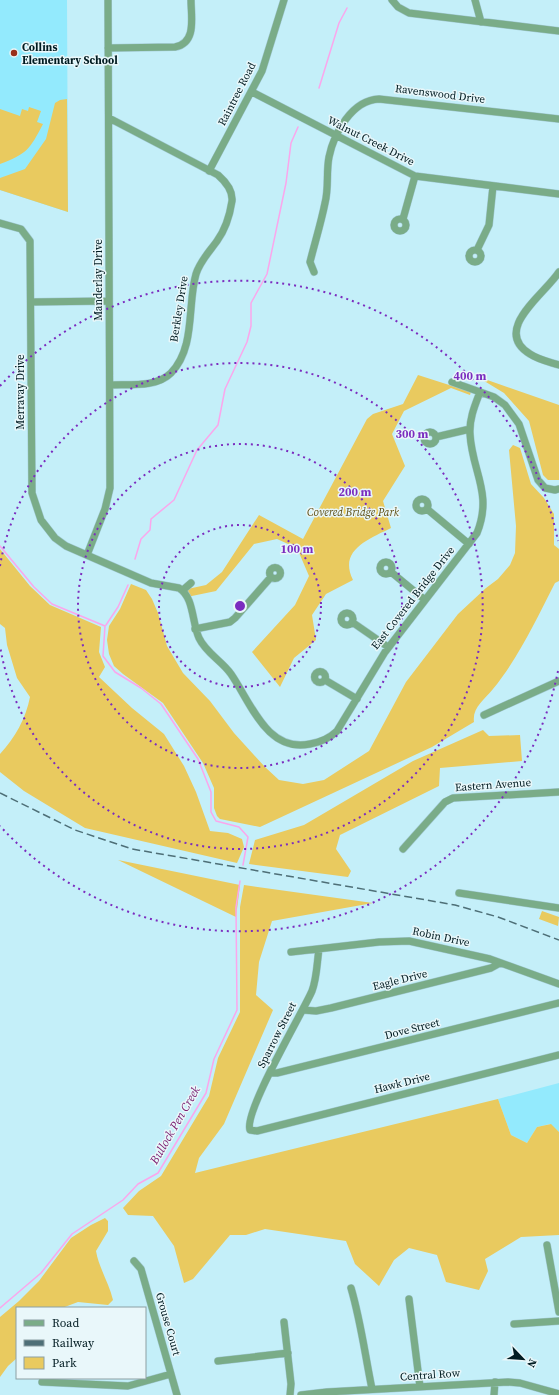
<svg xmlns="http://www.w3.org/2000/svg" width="559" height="1395" viewBox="0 0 559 1395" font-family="'Source Serif 4',serif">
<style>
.built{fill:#93eafd}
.green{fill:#e9ca5f}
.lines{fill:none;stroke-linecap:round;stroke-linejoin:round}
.stream{stroke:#fba6ec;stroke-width:1.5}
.street-casing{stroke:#a1c9d2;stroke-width:8}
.street{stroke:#7aac88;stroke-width:7}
.rail{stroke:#4e6f77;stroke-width:1.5;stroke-dasharray:8 4;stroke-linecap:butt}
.ring{fill:none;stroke:#7b2cbf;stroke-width:2;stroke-dasharray:2 4}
.poi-dot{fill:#99301b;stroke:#e9f7fa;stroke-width:1.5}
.labels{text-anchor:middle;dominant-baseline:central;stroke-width:3;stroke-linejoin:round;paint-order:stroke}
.poi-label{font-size:11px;font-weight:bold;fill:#001b21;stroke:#e9f7fa;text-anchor:start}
.street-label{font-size:11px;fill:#001b21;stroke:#e9f7fa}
.park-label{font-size:11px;font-style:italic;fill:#5e4e13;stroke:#e9f7fa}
.water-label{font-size:12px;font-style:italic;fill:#7d2172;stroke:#e9f7fa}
.centre{fill:#7b2cbf;stroke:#e9f7fa;stroke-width:2}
.ring-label{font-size:12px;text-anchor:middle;font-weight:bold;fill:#7b2cbf;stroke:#e9f7fa;stroke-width:3;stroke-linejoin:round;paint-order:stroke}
</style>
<rect width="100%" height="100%" fill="#c4eff9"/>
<path class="built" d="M0,0H67L68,212L0,190Z
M559,1083V1132L550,1124L537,1127L527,1143L511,1135L498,1099Z"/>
<path class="green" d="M67,99L68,212L0,190V178L25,169L46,139L55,103L60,100Z
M29,107L41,111L37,122L43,124C30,149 27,154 0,164V109L20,116L22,109L28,111Z
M418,375L471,392L470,395L451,388L404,411L392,434L405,466L383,501L391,528C369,539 338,550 353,580L326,594L312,615L316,640L294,658L280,687L252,652L295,605L309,576L297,548L277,539L254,544L216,591L187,597L183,590L206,585L222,572L259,515L303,539L367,419L373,414L403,404Z
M476,376L559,405V480H548L543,475L529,421L504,393Z
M513,445L520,448L531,484L544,498L554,514V545L559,549V581L555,583C536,620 519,657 493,689C484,700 472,708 474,722L432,747L260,827L220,819L217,816L214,808V788L203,763L163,703L123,674L114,666L109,654L107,640L109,626L120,609L131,584L146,590L152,599L158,613L167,646L183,673L210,701L234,733L265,767L279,780L303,784L324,780L369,751L406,682L458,614L486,588L498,579L510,565L515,553L516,526L509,450Z
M0,549L30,586L50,605L101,627L99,652L105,667L99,677L132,708L164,734L184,766L196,792L210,831L228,833L242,839L244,847L237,863L85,828L24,791L0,772V754C15,738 26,718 30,697L17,678L7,645L5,628L0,624Z
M483,730L489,736L520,735L522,761L440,768L439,786L340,835L336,849L351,871L348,877L249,864L255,840L304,825L413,761Z
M118,860L240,885L236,917Z
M244,885L373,903L272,921L259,962L256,995L273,1010L224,1124L199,1158L195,1173L498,1099L511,1135L527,1143L537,1127L551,1124L559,1132V1235L521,1237L485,1259L488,1271L479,1290L446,1282L437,1255L409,1248L394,1260L379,1286L355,1264L346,1241L265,1229L246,1235H230L193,1279L184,1283L174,1246L153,1216L128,1215L123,1208L139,1191L161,1176L209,1096L218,1058L240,1012V907Z
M542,911L559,917L558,926L539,919Z
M105,1218L108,1221V1231L96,1251C99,1268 109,1283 113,1300L108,1305L78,1302L62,1308H17V1358L8,1366L0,1377V1317L19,1301L39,1281L71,1238L91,1225Z"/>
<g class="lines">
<path class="stream" d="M319,88L339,23L347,8
M0,546L34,587L52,604L105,626L103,656L115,672L141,688L161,704L198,759L211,792V812L216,821L239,827L248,837L243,865
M135,559L141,539L150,530L151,519L174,500L197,450L218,425L225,389L247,342L251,326V303L267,274L286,183L291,143L298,127
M106,625L118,607L128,585
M0,1308L41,1273L72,1234L123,1200L138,1184L158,1173L206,1093L214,1059L237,1010L236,907L240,881"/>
<defs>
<path id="street" d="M392,0L398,7L409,13L559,31
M475,0L481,22
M108,48L175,47C197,43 191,17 191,0
M252,92L415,176L559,194
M109,118L218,175C226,182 233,190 232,201C230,214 225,230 217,241C210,251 200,261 196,274C187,305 196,347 171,373C156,388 129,384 110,385
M209,171L262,71L284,0
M394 225a6 6 0 1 1 12 0a6 6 0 1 1-12 0Z
M403,219L415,176
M0,223L21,229L30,241L32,493L41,520L55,538L66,546L151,583L179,588C194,597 192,623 199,638C206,653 222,661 231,674C251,703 267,753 310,744C321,742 329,739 337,731L385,652L477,533C493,493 472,472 470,434C469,419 475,405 480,392
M477,250L489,225L493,186
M469 256a6 6 0 1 1 12 0a6 6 0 1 1-12 0Z
M314,272L310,262C315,242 321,223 325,203C329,188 326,172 329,157C334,133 352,100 379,99L559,119
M559,272C545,294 491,330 530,354C539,360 550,362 559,365
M31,302L109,301
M452,382L494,397L505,405L519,424L538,480L545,488L555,490L559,489
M424 438a6 6 0 1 1 12 0a6 6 0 1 1-12 0Z
M436,437L470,429
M416 505a6 6 0 1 1 12 0a6 6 0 1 1-12 0Z
M427,509L469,544
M87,555L105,509L110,488L108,0
M380 568a6 6 0 1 1 12 0a6 6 0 1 1-12 0Z
M269.5 573a5.5 5.5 0 1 1 11 0a5.5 5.5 0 1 1-11 0Z
M391,572L425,600
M183,590L191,583
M341 619a6 6 0 1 1 12 0a6 6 0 1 1-12 0Z
M352,622L388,647
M195,629L230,622L235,618L271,577
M314.5 677a5.5 5.5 0 1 1 11 0a5.5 5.5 0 1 1-11 0Z
M325,680L357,699
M484,715L559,681
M403,849L445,802L453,798L559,792
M459,893L559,908
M319,949C317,962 317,978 312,991C303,1012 243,1113 250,1130L257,1131L559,1055
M291,952L379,942L409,941L490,959L559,984
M303,1010L316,1011L331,1008L491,968L500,963
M270,1073H277L559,1003
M547,1245L559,1312
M134,1261L141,1269L177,1395
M351,1288C361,1322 365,1355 372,1389
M409,1299L420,1387
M284,1322L291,1384L290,1395
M514,1324L559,1321
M218,1361L288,1353
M42,1382L128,1386L171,1374
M301,1395L327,1392L508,1382L520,1383L559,1394
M494,1395L495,1382"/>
</defs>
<use href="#street" class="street-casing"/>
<use href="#street" class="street"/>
<path class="rail" d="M0,793L75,830L132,849L455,905L498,917L559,940"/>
</g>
<g class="ring">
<circle cx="240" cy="606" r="81"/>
<circle cx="240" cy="606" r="162"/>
<path d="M0 566A243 243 0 1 1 0 646"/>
<path d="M558 671A325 325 0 0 1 0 826M0 386A325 325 0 0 1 558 541"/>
</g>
<circle class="poi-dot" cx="14" cy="53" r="4"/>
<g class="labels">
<g class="poi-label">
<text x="22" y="47">Collins<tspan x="22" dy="13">Elementary School</tspan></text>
</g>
<g class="street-label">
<text transform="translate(237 94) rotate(-63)">Raintree Road</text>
<text transform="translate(440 94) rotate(7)">Ravenswood Drive</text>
<text transform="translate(371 141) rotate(27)">Walnut Creek Drive</text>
<text transform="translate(98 280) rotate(-90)">Manderlay Drive</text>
<text transform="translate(179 309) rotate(-81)">Berkley Drive</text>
<text transform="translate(20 392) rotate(-90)">Merravay Drive</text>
<text transform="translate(413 598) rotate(-52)">East Covered Bridge Drive</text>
<text transform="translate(493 785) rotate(-4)">Eastern Avenue</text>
<text transform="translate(441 937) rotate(12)">Robin Drive</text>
<text transform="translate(400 980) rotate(-14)">Eagle Drive</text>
<text transform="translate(412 1029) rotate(-14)">Dove Street</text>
<text transform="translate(277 1035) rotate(-63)">Sparrow Street</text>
<text transform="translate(402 1083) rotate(-14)">Hawk Drive</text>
<text transform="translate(168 1324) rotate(74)">Grouse Court</text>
<text transform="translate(430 1375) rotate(-4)">Central Row</text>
</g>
<g class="park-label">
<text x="353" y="512">Covered Bridge Park</text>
</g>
<g class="water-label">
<text transform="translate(175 1125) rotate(-60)">Bullock Pen Creek</text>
</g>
</g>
<circle cx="240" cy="606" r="6" class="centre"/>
<g class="ring-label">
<text x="470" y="380">400 m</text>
<text x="412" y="438">300 m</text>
<text x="355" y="496">200 m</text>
<text x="297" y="553">100 m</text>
</g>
<rect x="16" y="1307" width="130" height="72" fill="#e9f7fa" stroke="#8c9fa3"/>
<rect x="24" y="1320" width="20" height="6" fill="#7aac88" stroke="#8c9fa3"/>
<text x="52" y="1327" font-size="12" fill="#001b21">Road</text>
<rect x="24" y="1340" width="20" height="6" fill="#4e6f77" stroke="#8c9fa3"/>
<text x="52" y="1347" font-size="12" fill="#001b21">Railway</text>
<rect x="24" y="1357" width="20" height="12" fill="#e9ca5f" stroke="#8c9fa3"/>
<text x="52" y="1367" font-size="12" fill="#001b21">Park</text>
<g transform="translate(523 1359) rotate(115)" stroke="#e9f7fa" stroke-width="3" paint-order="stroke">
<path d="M0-3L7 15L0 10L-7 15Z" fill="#001b21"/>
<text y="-6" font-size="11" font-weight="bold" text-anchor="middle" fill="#001b21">N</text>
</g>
</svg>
